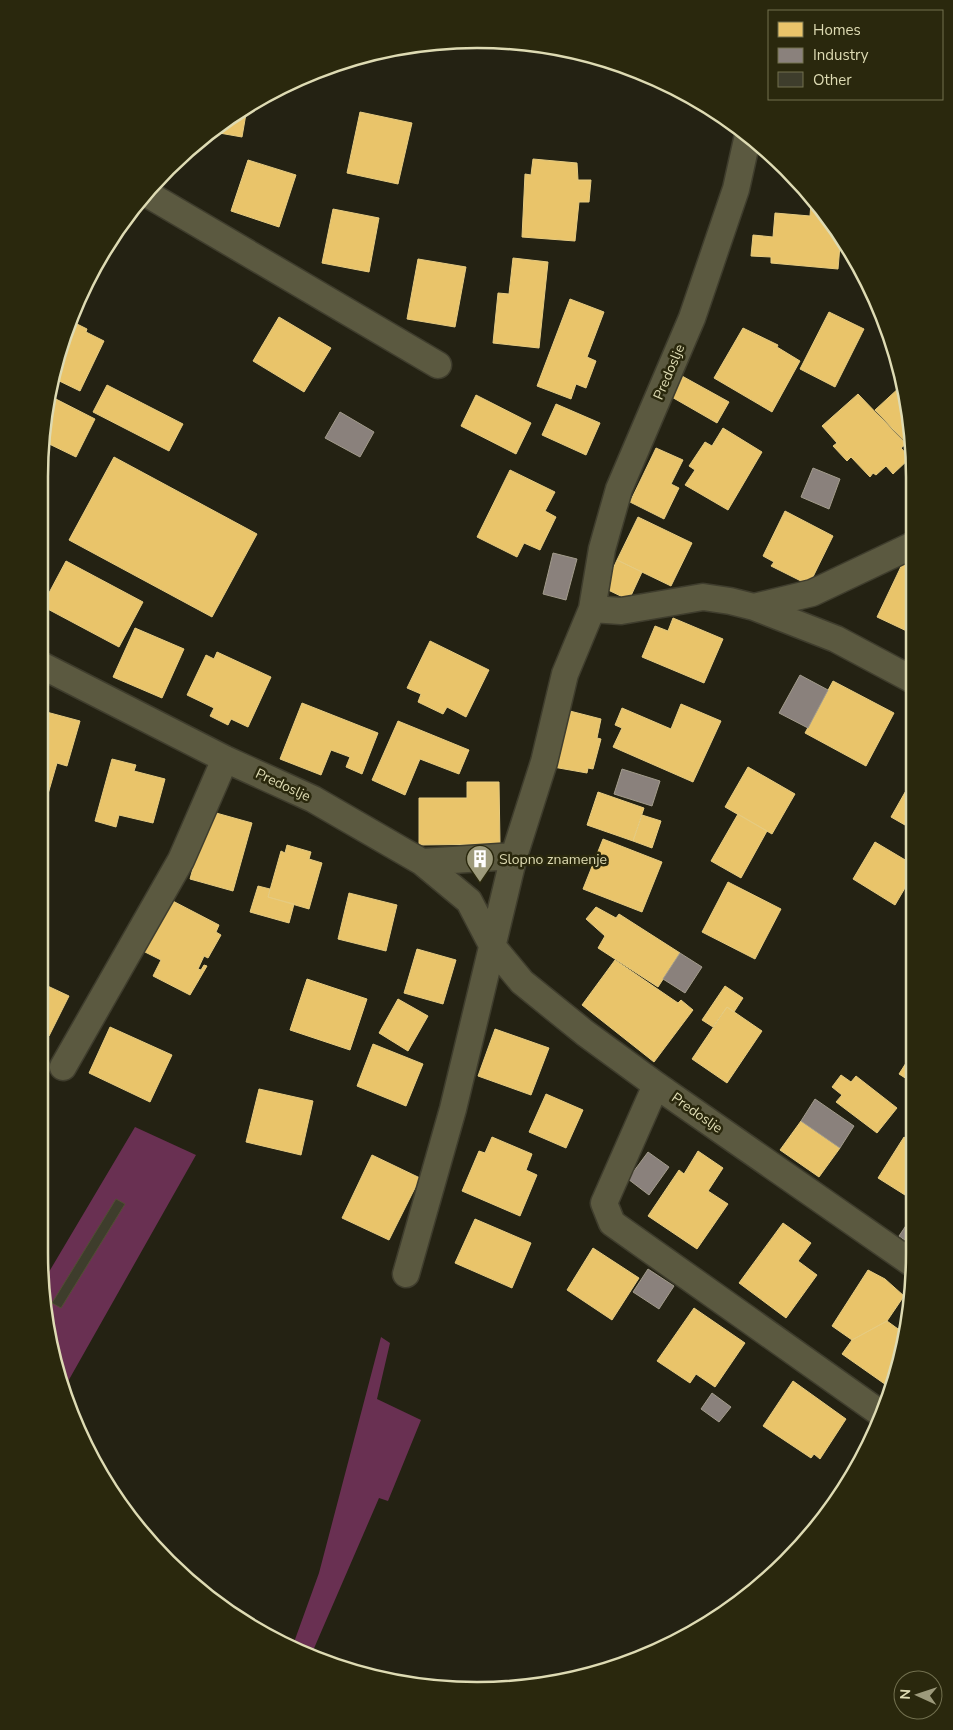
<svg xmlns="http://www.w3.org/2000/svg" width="953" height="1730" viewBox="0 0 953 1730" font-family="'Nunito Sans',sans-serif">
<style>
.green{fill:#693052}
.homes{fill:#e9c46a;stroke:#e6cb80}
.industry{fill:#8a817c;stroke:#a39c8c}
.building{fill:#3e3d2c;stroke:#524f33}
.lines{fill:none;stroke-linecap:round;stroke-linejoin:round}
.street-casing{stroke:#3f3d2d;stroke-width:29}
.street{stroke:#5b5940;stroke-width:26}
.labels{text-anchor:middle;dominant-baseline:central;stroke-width:5;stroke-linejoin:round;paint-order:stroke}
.street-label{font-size:14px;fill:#dedbb3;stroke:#2a280d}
.poi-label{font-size:14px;fill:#dedbb3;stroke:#2a280d;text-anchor:start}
.rim{fill:none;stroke:#dedbb3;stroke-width:2.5}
</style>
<rect width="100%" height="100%" fill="#242213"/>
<path class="green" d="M135,1127L196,1155L62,1392L43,1282Z
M381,1337L390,1343L377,1399L421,1420L388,1501L379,1498L312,1653L293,1645L319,1573Z"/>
<path class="homes" d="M245,107L247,108L242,137L208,131Z
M360,112L412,123L398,184L347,173Z
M533,159L577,163L578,180H591L589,202H579L575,241L522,237L525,174L531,175Z
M248,160L296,175L279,227L231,211Z
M811,202L841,234L838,269L771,263V257L751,256L753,235L773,237L775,213L810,216Z
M333,209L379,218L369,272L322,263Z
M513,258L548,262L539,348L493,343L498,293L509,294Z
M418,259L466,267L455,327L407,319Z
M570,299L604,312L587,357L596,361L586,388L576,384L571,399L537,386Z
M829,312L864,329L835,387L800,369Z
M279,317L331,348L304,392L253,361Z
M73,322L87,329L86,332L104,341L80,391L51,377L54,363L70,325L72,326Z
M743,328L778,345L777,347L800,361L772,412L714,378Z
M682,376L729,402L717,423L670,396Z
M107,385L183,424L169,451L93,412Z
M901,386L911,420V448L875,410Z
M858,394L906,444L901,448L910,458L893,474L886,466L876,475L873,473L870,477L851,457L847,461L833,446L837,443L822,426Z
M48,395L95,419L76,457L41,440Z
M476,395L531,423L516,454L461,426Z
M556,404L600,423L586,455L542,435Z
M723,428L762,452L728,510L685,485L695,470L689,466L705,442L712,446Z
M656,448L683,460L671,484L679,488L664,519L630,502Z
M114,457L257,534L212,617L69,540Z
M510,470L555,492L545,511L556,517L540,550L524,543L517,557L477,537Z
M785,511L833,536L809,585L771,566L774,562L763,556Z
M638,517L692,543L671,586L617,560Z
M907,554L911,556V633L877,617Z
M617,560L642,572L629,600L604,588Z
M66,561L143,602L119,647L42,606Z
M673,618L723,639L704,683L642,657L655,626L668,631Z
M135,628L184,649L162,698L113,677Z
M430,641L489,670L466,717L447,707L443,714L418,702L421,694L407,688Z
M217,652L271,677L248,727L231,719L228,725L210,716L214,708L187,695L206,655L214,659Z
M833,681L894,713L866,766L805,733Z
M302,703L378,733L362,774L346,767L350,757L331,750L321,775L280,759Z
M681,704L721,721L693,782L613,747L622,728L615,725L622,708L671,729Z
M39,710L80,721L67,766L57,763L39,825Z
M566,710L601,719L597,738L601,739L593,769L588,768L587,773L553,767Z
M398,721L469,750L459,774L420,759L405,795L372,780Z
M112,759L136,765L134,771L165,779L153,823L119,815L116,827L95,821Z
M748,767L795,794L772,834L725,807Z
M912,780V829L891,817Z
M467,782H499L500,844L419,845V798H467Z
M598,792L644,808L633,841L587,825Z
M209,811L252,823L233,891L190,879Z
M738,814L767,831L741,878L711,861Z
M642,815L661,821L652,848L633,841Z
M603,839L662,862L642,912L583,889Z
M875,842L912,864V876L895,905L853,879Z
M287,845L311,852L309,859L322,863L309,909L268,897L281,851L285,853Z
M728,882L781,909L755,959L702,932Z
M258,886L270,889L268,897L294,904L289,923L250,912Z
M349,893L397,905L386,951L338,939Z
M167,898L219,925L216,932L221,935L208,958L204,956L198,969L201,970L204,965L207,966L190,995L153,976L161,960L141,950Z
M596,907L616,918L619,914L680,953L658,987L598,948L605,936L586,919Z
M417,949L456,960L443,1004L404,993Z
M615,960L678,1003L681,1000L693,1010L654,1062L582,1005Z
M307,979L367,999L350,1050L290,1030Z
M39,982L69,996L49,1036L44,1034L43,1037L39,1035Z
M725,986L743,998L734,1012L727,1007L713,1027L702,1020Z
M398,999L428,1016L408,1051L379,1033Z
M727,1007L762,1031L727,1083L692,1059Z
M110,1027L172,1055L150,1102L89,1073Z
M495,1029L549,1048L531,1095L478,1076Z
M373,1044L423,1064L406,1106L357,1086Z
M913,1052V1083L899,1074Z
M841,1075L851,1082L856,1076L897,1108L877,1133L836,1102L842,1095L832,1087Z
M259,1089L313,1101L301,1155L246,1142Z
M546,1094L583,1110L566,1148L529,1132Z
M801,1121L840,1148L819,1177L780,1150Z
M492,1137L532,1154L526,1170L537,1175L520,1216L462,1191L479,1151L485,1153Z
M904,1137L913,1143V1200L878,1178Z
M698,1151L723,1168L708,1191L728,1204L697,1249L648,1216L679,1170L684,1174Z
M372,1155L420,1178L389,1240L342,1218Z
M475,1219L531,1243L512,1288L455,1263Z
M783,1223L811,1243L798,1261L817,1275L786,1318L739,1283Z
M593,1248L639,1278L612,1320L567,1290Z
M868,1270L885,1279L904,1296L887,1321L852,1340L832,1326Z
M694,1308L745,1343L715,1387L696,1374L690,1383L657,1361Z
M887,1321L905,1334L899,1367L889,1387L842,1354L852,1340Z
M793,1381L846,1419L820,1459L814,1454L811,1458L763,1426Z"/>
<path class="industry" d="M340,412L374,432L360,457L325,438Z
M813,468L840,479L829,509L801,497Z
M553,553L577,559L566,600L543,594Z
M800,675L828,690L808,728L779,713Z
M622,769L660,781L652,806L614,794Z
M680,953L702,967L685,993L663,979Z
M815,1099L854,1126L840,1148L801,1121Z
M648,1152L669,1167L649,1195L628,1179Z
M913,1215V1246L899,1236Z
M648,1269L674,1286L659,1309L633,1292Z
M712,1393L731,1407L719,1422L701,1409Z"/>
<path class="building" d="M116,1199L125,1204L61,1308L52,1303Z"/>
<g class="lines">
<defs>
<path id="street" d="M144,192L438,365
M754,607L836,639L911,679
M592,609L621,611L703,597L730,601L754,607L812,593L911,546
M39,664L225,759L313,799L422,862L469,901L493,947L522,982L585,1033L656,1085L913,1264
M422,862L514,856
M63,1067L181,860L225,759
M656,1085L604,1203L612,1223L880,1413
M406,1274L453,1109L514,856L544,762L565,674L592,609L602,549L619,489L692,318L736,189L748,135"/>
</defs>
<use href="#street" class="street-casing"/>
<use href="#street" class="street"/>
</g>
<defs>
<symbol id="building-pin" viewBox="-11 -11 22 30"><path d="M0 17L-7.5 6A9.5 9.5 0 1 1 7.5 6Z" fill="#9d9a7b" stroke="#2a280d"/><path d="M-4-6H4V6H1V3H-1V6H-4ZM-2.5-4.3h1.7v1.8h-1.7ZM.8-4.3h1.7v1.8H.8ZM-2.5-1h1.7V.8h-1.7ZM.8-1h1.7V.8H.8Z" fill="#fff"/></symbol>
</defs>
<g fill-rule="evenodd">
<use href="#building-pin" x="464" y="843" width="32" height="43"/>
</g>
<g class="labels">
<g class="street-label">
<text transform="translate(669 372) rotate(-67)">Predoslje</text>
<text transform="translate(283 785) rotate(25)">Predoslje</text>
<text transform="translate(697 1113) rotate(35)">Predoslje</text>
</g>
<g class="poi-label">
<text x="499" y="859">Slopno znamenje</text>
</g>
</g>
<path d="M0 0H953V1730H0ZM477 48H477A429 429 0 0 1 906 477V1253A429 429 0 0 1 477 1682H477A429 429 0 0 1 48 1253V477A429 429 0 0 1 477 48Z" fill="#2a280d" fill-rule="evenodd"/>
<path class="rim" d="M477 48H477A429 429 0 0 1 906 477V1253A429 429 0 0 1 477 1682H477A429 429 0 0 1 48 1253V477A429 429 0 0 1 477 48Z"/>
<rect x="768" y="10" width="175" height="90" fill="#2a280d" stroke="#72704f"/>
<rect x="778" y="22" width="25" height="15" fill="#e9c46a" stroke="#72704f"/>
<text x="813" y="35" font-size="15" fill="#dedbb3">Homes</text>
<rect x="778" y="48" width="25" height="15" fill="#8a817c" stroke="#72704f"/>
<text x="813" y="60" font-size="15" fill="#dedbb3">Industry</text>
<rect x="778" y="72" width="25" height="15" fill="#3e3d2c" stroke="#72704f"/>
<text x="813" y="85" font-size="15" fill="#dedbb3">Other</text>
<g transform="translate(918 1695) rotate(273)"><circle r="24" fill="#2a280d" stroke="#72704f"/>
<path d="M0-4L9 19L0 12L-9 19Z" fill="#9d9a7b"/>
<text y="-8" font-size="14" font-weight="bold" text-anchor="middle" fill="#dedbb3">N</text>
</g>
</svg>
